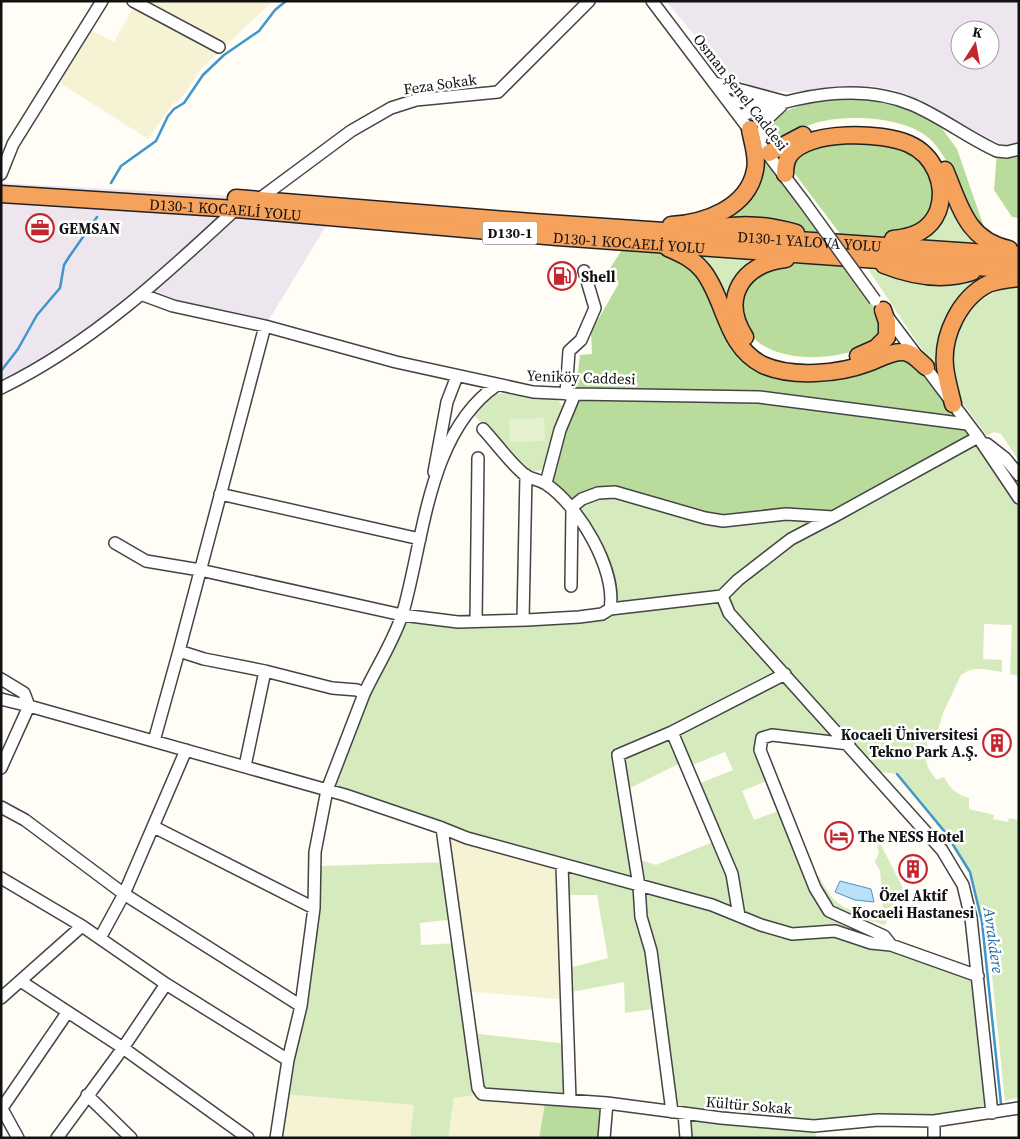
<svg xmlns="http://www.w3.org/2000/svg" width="1020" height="1139" viewBox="0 0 1020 1139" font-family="'Source Serif 4',serif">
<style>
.industrial{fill:#eee6ef;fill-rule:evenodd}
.farmland{fill:#f6f3d4}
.green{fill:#d5ebbd;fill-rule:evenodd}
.forest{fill:#b9dc9c}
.pitch{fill:#e6f2cf}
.water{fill:#b9e0f7;stroke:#3f96cf}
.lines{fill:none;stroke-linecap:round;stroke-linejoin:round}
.stream{stroke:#3f96cf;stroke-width:2.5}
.minor-casing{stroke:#444;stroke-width:14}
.highway-casing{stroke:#222;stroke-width:19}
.minor{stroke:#fff;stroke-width:11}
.highway{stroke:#f5a25d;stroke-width:16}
.minor-bridge-casing{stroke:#444;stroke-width:14;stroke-linecap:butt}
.minor-bridge{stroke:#fff;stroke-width:11}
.labels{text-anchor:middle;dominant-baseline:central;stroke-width:5;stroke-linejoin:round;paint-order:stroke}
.shield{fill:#fff;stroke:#585858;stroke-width:1}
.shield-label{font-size:14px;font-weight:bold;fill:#111}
.street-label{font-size:15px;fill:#111;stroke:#fff}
.poi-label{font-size:15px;font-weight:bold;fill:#111;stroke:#fff;text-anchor:start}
.water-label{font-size:16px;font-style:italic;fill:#1768a6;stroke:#fff}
</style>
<rect width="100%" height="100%" fill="#fffdf5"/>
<path class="industrial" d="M666,1H1019V144L1012,146L1000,144L895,90L871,86L790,92L765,91L739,81L722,68ZM960,30H990V60H960Z
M1,183L255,197L331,218L265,326L143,295L1,388Z"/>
<path class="farmland" d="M137,1H273L201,69L183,96L171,106L148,139L60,83L89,29L114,42Z
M442,828L562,865L567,1000L466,991Z
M283,1094L415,1105L410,1138H276Z
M482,1094L546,1098L539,1138H448L454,1098Z"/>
<path class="green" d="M944,185L986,248L916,241Z
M688,254L758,257C736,273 735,283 730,308Z
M868,269L930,281L972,276L993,277C949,310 934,316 939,375Z
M1019,286V461L1001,434L994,432L987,436L959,398L953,383L952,333L974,304L997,291Z
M496,393L558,400L562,406L544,469L527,474L473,414Z
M978,437L1019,498V676L1010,674L1012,625L984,624L983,659L1002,660V672C987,670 974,665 961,675L943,713L935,740L928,739C924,758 924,765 937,780L944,777C950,788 955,794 969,798V809L994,815L993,819L1008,822L1009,818L1019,820V1097L1005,1101L986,918L981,917L970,872L960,854L897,774L872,771L849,744L762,738L772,779L742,791L754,820L784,809L829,911L978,976L992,1113L815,1126L816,1138H686L684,1114L672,1112L659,1008L625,1013L624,982L566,993L565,969L608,958L597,895H563L561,865L327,790L402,615L458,622L610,610L608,580L572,507L582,499ZM725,752L733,770L695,785L718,840L656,865L635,858L624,791L684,761L687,767Z
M880,843L908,898L895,899L885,925C844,913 837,917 816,877L819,876C835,910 850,911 884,920L880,871L875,862L879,853L877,846Z
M447,862L456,919L420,923L421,945L459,943L471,1033L568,1044L570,1100L483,1094L454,1098L448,1138H410L414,1105L283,1094L315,873L321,866Z"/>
<path class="forest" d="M848,98L864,99L900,107L938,123L957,149L985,230L978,228C965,201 952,163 932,141C909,116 843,113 812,124C800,129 789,136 778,142L769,134C769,131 769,126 771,123C779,105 831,100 848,98Z
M825,142H886L918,155L934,184L932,208L922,225L888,236L841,235L792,170L796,157Z
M1019,149V218L1012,217L994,190L997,151Z
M760,152L817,230L818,233L788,227L715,219L729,212Z
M627,242L695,263L738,344L781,370L911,354L978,437L833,517L723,521L615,492L572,507L546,483L575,394L580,355L592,354L591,332L619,283L603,279Z
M783,263L842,265C852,279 880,308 882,324C884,363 749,377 742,314C742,308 739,300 741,295C744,287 750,280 754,272Z
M546,1098L607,1103L604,1138H539Z"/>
<path class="pitch" d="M544,418L545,441L510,442L509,419Z"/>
<path class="water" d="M840,881L871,889L874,902L855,900L835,892Z"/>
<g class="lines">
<path class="stream" d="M111,183L121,166L156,141L168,116L174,109L184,103L203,75L224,55L259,31L275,10L286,1
M1,371L18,349L37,315L60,288L64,265L69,257L97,217
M897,774L945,832L970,872L982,922L1001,1104"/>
<defs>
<path id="minor" d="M133,1L219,47
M652,1L804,202
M715,83L786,102
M730,102L763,101
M740,116C794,97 858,81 913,105C943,118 968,138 997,151L1007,152L1019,149
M760,142L766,120L781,106
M1,174L13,144L102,1
M258,200L351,131L391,108L416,100L498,92L589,1
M143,295L173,306L265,326L396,362L533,392L575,394L759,397L967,424
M887,316L978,437L1019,498
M1,388C90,345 164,276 236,209
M566,394L569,351L581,340L595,308L584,271
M987,444L1005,458L1019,475
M434,472L447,402L457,376
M546,483L560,430L575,394
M220,494L420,539
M572,507L582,499L598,493L615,492L705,518L723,521L786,514L833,517L978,437
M833,517L791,539L738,580L722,596L729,613L942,850L963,885L971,918L992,1113
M115,543L146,561L200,570L402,615L458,622L527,620L579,617L602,614L610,609C617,570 579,506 546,484C540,480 531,479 525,475C510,463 497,444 483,429
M571,586L572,507
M610,609L722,596
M523,620L526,475
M476,621L478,458
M179,651L265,326
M1,679L24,693L29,706L345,795L442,828L478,1088L482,1094L607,1103L721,1118L814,1126L878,1120L934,1121L1019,1108
M1,699L29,706L1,768
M154,741L179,651L204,659L265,671
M849,744L772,735L762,738L760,750L815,888L829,911L884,936L891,945
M245,766L265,671L332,688L357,690L364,694C376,668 395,639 403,612C424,539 428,432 497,385
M1,807L25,820L124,894L301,1006L288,1060L276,1138
M154,827L314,908
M442,828L467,838L712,905L761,925L792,934L835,931L871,943L891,945L978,976
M562,865L570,1100
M1,878L82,926L166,984L288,1060
M739,916L732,874L672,732L785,674
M100,938L124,894L186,750
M22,982L123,1048L248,1138
M1,998L82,926
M301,1006L314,908L315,852L327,790L364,694
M87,1095L131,1138
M1,1107L18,1138
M2,1108L67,1013
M672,1112L651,951L641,917L639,886L618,755L672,732
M684,1113L686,1138
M57,1138L123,1048L166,984
M604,1138L607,1103
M934,1138V1121"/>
<g id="highway">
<path d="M769,153L803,135"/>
<path d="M945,170C960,205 966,240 1009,249"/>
<path d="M785,174C785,168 786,161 789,156C807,129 883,132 909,144C934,155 947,185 938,211C930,231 913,237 893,239"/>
<path id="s1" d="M1,194L236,209L557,237L1019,270"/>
<path id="s2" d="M236,198L532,222L1019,255"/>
<path d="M671,225C705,223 748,208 755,170C758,157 752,142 750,129"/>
<path d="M715,228C744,223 768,225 796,233"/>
<path d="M668,248C681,254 694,259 703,271C726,301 725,346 763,365C792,378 839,374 868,363C880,359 891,351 904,352C913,353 919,361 926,367"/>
<path d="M884,265C912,276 942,282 972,272"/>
<path d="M745,337C720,298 743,263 786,259"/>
<path d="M858,356L876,348L887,337V322L883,310"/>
<path d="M953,404C950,391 946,378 945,366C942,335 960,298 988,284C998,280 1009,279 1019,278"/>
</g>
</defs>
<use href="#minor" class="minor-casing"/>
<use href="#highway" class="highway-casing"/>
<use href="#minor" class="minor"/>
<use href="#highway" class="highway"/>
<defs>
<path id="minor-bridge" d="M804,202L875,300"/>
</defs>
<use href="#minor-bridge" class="minor-bridge-casing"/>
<use href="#minor-bridge" class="minor-bridge"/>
</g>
<defs>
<symbol id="office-ring" viewBox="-11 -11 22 22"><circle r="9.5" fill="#fff" stroke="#c4262e" stroke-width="1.5"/><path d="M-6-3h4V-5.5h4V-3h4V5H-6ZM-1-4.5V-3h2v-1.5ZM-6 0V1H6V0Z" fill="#c4262e"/></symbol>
<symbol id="fuel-ring" viewBox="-11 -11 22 22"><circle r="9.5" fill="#fff" stroke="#c4262e" stroke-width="1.5"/><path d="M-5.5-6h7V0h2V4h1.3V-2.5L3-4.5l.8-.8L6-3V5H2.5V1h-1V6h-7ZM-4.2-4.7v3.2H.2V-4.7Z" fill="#c4262e"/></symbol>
<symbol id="building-ring" viewBox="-11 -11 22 22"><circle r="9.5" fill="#fff" stroke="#c4262e" stroke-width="1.5"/><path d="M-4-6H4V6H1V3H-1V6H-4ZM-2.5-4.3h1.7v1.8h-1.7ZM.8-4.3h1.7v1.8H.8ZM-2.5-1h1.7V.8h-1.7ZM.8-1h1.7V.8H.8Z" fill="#c4262e"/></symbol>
<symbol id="hotel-ring" viewBox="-11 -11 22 22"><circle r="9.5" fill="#fff" stroke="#c4262e" stroke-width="1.5"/><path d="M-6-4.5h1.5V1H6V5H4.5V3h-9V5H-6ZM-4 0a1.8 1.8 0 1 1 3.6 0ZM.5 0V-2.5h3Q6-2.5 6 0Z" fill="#c4262e"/></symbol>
</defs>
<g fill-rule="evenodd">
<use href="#office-ring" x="24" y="212" width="32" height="32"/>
<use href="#fuel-ring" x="546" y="260" width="32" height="32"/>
<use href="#building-ring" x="981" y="727" width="32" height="32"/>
<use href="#hotel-ring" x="823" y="820" width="32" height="32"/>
<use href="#building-ring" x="897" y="853" width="32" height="32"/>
</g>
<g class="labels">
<rect class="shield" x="482.5" y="221.5" width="55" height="23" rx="4"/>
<g class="shield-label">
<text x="510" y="233">D130-1</text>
</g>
<g class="street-label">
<text transform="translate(440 84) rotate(-8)">Feza Sokak</text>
<text transform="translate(741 92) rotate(52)">Osman Şenel Caddesi</text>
<text stroke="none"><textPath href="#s1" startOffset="225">D130-1 KOCAELİ YOLU</textPath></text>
<text stroke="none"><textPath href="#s2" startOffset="575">D130-1 YALOVA YOLU</textPath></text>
<text stroke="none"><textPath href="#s1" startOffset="630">D130-1 KOCAELİ YOLU</textPath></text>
<text transform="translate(581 377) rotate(2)">Yeniköy Caddesi</text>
<text transform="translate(749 1105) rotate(5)">Kültür Sokak</text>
</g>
<g class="poi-label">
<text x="59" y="228">GEMSAN</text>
<text x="581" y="276">Shell</text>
<text x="978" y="734" text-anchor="end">Kocaeli Üniversitesi<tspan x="978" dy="17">Tekno Park A.Ş.</tspan></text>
<text x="858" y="836">The NESS Hotel</text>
<text x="913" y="895" text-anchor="middle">Özel Aktif<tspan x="913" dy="17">Kocaeli Hastanesi</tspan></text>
</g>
<g class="water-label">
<text transform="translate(994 940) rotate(82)">Avrakdere</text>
</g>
</g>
<rect width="1020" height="1139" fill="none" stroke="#111111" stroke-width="5"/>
<g transform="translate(975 45) rotate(11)"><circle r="24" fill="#ffffff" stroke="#a0a0a0"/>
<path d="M0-4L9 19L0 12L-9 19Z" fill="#c4262e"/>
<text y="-8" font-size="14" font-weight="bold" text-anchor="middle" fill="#111111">K</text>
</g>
</svg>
